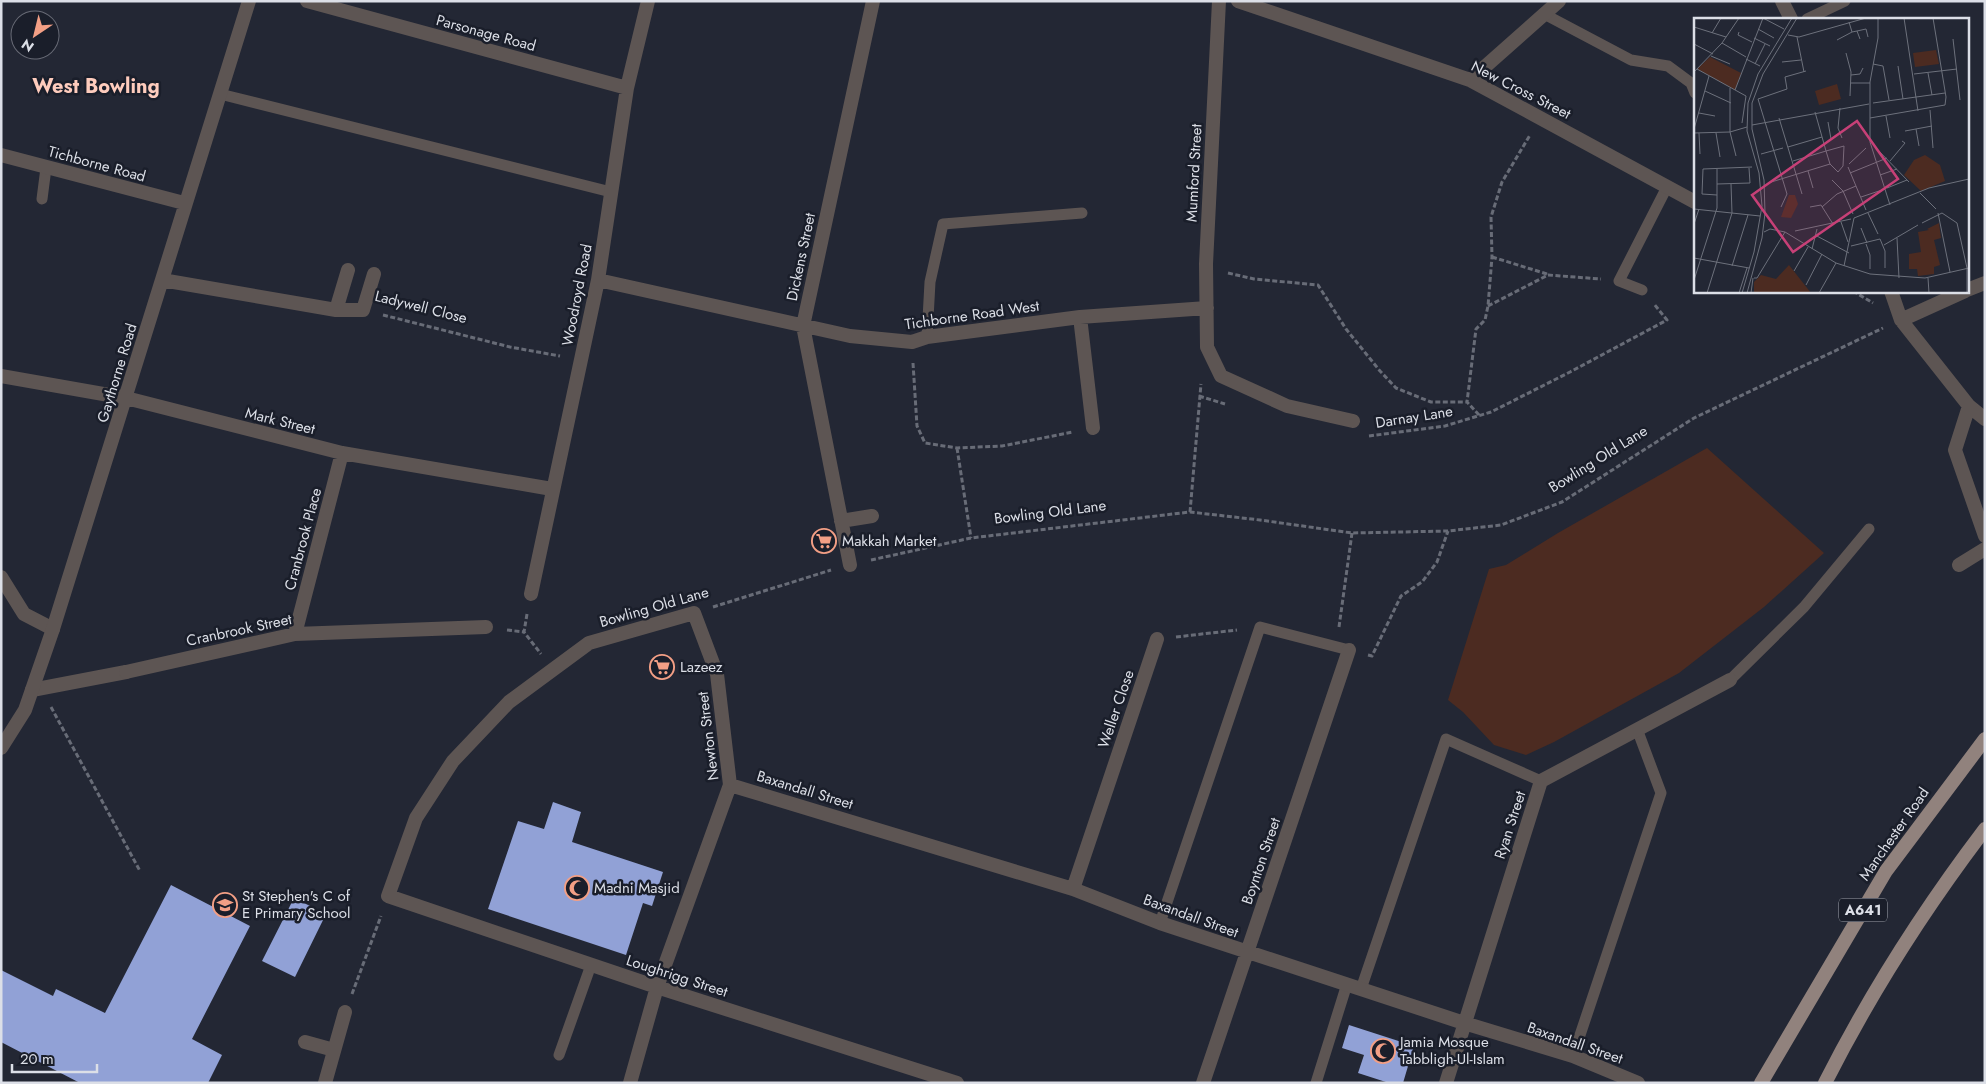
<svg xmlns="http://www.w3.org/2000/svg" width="1986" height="1084" viewBox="0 0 1986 1084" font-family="Jost,sans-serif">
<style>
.green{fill:#4c2b21}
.building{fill:#91a1d6}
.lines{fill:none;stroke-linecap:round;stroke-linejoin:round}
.path{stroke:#686c77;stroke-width:3;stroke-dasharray:5 2.5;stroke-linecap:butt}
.service{stroke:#5d5553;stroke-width:11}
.pedestrian{stroke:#5d5553;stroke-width:14}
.minor{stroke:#5d5553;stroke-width:14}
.primary{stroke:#91827d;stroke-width:14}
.labels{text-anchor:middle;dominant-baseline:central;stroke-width:5;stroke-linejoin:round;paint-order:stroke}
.shield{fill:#1a1e2a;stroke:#a2a5ae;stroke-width:1}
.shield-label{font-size:14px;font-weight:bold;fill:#dcdfe7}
.street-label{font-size:15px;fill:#dcdfe7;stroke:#1a1e2a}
.poi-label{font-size:15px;fill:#dcdfe7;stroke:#1a1e2a;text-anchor:start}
.district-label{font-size:20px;font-weight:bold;fill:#feccbd;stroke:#1a1e2a}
.inset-road{fill:none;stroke:#6d717c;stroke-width:1}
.view{fill:#c74077;fill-opacity:0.15;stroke:#c74077;stroke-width:2.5}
.inset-edge{fill:none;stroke:#dcdfe7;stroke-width:2.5}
</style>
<rect width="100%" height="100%" fill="#232734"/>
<path class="green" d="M1707,448L1824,553L1764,607L1679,673L1554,742L1526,755L1494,745L1463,712L1448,700L1489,569L1506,565L1558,533Z"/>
<path class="building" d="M553,802L581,812L572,842L663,872L652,906L643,903L626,955L488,909L518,821L544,829Z
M171,885L250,926L192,1039L222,1055L208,1083H80L1,1042V970L53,996L56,989L105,1013Z
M294,898L326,914L295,977L262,961Z
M1349,1025L1414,1046L1403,1083H1389L1358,1073L1364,1055L1342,1048Z"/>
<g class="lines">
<path class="path" d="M1492,257L1547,274
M1228,273L1254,279L1318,285L1346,329L1380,371L1396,388L1431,402H1467
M1853,291L1873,303
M1488,306L1548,275L1601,279
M383,315L510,347L560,356
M913,363L917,426L925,443L957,448L1002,446L1073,432
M1199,396L1225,404
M1479,415L1467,402L1476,329L1485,320L1488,306L1492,257L1491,217L1502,182L1530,135
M1369,436L1445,426L1491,412L1570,372L1667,320L1654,304
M957,448L971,538
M1190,512L1201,384
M871,560L971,538L1190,512L1260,520L1352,533L1448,531L1501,525L1562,502L1694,418L1883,328
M713,607L831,570
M527,614L524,632L541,654
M1339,627L1352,533
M507,630L524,632
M1176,637L1237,630
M1368,655L1372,656L1401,596L1422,582L1437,562L1448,531
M51,707L140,871
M352,994L381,916"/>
<path class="service" d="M1544,14L1631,60L1668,66L1691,83L1695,93
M1807,19L1845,1
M220,94L611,192
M42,199L46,168
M1642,290L1619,281L1667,187
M927,337L930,282L943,224L1082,213
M1730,680L1804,607L1869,529
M1160,923L1260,627L1349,650
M1361,989L1446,739L1541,781
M559,1055L591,965
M1573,1056L1661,793L1637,729
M1316,1083L1347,984"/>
<path class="pedestrian" d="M1,577L24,614L53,629
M32,690L126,672"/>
<path class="minor" d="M307,1L627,88
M1219,1L1206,264L1207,347L1221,376L1287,406L1353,421
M1238,1L1470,80L1695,202
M1782,1L1791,19
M1470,80L1559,1
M1,155L184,203
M162,280L336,310H363L374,274
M598,280L850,336L912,342L927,337L1080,317L1207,308
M1967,290L1985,283
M1891,291L1901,320L1969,406L1985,419
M336,310L348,270
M1080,317L1093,428
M1901,320L1965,291
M1,376L126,398L342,453L552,489
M1969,406L1955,450L1985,536
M841,521L872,516
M850,565L803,326L873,1
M1959,565L1985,549
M531,594L598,280L627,88L648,1
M295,634L342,453
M126,672L295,634L486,627
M1,748L25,710L53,629L249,1
M730,785L1073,889L1160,923L1464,1023L1573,1056L1638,1083
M1073,889L1157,639
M305,1042L334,1050
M325,1083L345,1012
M630,1083L657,987L730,785L717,674L694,613L589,643L509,702L453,761L416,818L388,896L657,987L957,1083
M1203,1083L1349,650
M1446,1083L1541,781L1730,680"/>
<path class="primary" d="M1761,1083L1886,871L1985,739
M1825,1083C1870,994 1925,908 1985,829"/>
</g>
<defs>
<symbol id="supermarket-ring" viewBox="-11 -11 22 22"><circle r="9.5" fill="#1a1e2a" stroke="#f39f85" stroke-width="1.5"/><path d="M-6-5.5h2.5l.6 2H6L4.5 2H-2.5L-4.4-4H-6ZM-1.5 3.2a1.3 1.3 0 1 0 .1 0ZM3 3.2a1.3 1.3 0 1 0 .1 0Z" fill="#f39f85"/></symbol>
<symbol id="mosque-ring" viewBox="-11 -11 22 22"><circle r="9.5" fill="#1a1e2a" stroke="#f39f85" stroke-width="1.5"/><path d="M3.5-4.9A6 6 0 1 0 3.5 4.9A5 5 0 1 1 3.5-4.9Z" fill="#f39f85"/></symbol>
<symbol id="school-ring" viewBox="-11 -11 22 22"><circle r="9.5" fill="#1a1e2a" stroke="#f39f85" stroke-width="1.5"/><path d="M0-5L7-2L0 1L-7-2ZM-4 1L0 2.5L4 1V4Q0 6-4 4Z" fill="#f39f85"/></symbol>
</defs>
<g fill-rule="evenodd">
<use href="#supermarket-ring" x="810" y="527" width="28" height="28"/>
<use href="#supermarket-ring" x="648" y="653" width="28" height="28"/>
<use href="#mosque-ring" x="563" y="874" width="28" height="28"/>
<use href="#school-ring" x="211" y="891" width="28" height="28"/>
<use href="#mosque-ring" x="1369" y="1037" width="28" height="28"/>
</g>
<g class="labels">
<rect class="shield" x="1839" y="898.5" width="48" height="23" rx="4"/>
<g class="shield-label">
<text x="1863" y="910">A641</text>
</g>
<g class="street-label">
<text transform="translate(486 33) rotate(15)">Parsonage Road</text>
<text transform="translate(1521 90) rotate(27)">New Cross Street</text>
<text transform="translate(97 164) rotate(15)">Tichborne Road</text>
<text transform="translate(1194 173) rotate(-87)">Mumford Street</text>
<text transform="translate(801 257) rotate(-78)">Dickens Street</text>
<text transform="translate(577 295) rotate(-79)">Woodroyd Road</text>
<text transform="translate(421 307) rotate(14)">Ladywell Close</text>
<text transform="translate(972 315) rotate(-8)">Tichborne Road West</text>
<text transform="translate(117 373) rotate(-73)">Gaythorne Road</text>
<text transform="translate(1414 417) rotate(-9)">Darnay Lane</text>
<text transform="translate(280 421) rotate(14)">Mark Street</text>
<text transform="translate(1598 459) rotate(-32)">Bowling Old Lane</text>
<text transform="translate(1050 512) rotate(-7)">Bowling Old Lane</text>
<text transform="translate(303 539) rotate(-75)">Cranbrook Place</text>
<text transform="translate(654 607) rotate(-16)">Bowling Old Lane</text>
<text transform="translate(239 630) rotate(-12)">Cranbrook Street</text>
<text transform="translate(1116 709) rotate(-71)">Weller Close</text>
<text transform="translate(708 736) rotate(-97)">Newton Street</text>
<text transform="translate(805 790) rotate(17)">Baxandall Street</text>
<text transform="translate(1510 825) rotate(-72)">Ryan Street</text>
<text transform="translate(1894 834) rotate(-55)">Manchester Road</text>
<text transform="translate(1261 861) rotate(-71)">Boynton Street</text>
<text transform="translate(1191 916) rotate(20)">Baxandall Street</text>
<text transform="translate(677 976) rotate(18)">Loughrigg Street</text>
<text transform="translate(1575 1043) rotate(19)">Baxandall Street</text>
</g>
<g class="poi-label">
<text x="842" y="541">Makkah Market</text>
<text x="680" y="667">Lazeez</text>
<text x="594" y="888">Madni Masjid</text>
<text x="242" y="896">St Stephen's C of<tspan x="242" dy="17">E Primary School</tspan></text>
<text x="1400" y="1042">Jamia Mosque<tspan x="1400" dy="17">Tabbligh-Ul-Islam</tspan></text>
</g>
<g class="district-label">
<text x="96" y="86">West Bowling</text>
</g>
</g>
<g transform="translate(1694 18)">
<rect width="275" height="275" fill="#232734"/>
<path d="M242,32L245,46L221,49L219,35ZM16,39L47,55L41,72L3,51ZM143,66L147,81L125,87L121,73ZM231,137L246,147L251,163L227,173L210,157L220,142ZM95,177H101L104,186L97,200L87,199ZM245,205L247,220L240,222L246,247L240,249V256L224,258L223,251H215V236L227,234L224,214L235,212L233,211ZM95,247L117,275H60V264L67,257L82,261Z" fill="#4c2b21"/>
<path class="inset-road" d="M69,0L90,11M184,0V20L176,64V124L196,187M210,0L224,93M155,4L158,14L163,13L166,21M0,9L32,19M64,11L80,20M163,13L172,11L174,19M45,14L44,17L58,24M18,15L27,0M94,17L105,19L172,0M103,19L110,54M60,20L76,28M259,21L266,82M143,22L158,14M28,25L52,39M0,26L19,36M152,35L157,54L156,78M17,38L36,46M52,41L66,48M88,44L107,42M61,46L71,26M179,46L189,48L195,82M204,48L209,81M3,51L52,78L48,105M0,54L28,25L45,0M234,55L238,77M220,56L263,51M157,57L166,56L169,50M91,59L112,53M157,65H176M36,70V114L42,138M41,72L69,0M11,73L37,85M179,85L251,75M146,90L144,110L148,120M236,92L239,130M5,95L21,98M192,98L196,120M85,100L108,176M176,100L251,87L252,79L239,0M134,104L137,121M58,107L175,86M0,111L15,58M222,111L225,128M211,113L238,108M0,115L36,114L53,109M5,115L6,136M22,115L26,139M94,129L128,119M183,131L215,164M67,136L89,130M99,143L132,133L150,128L149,148L144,154L136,146L132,133L121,94M196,143L211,125L208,123M155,146L172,130M154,149L172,192M114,153L119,170M156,155L193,140M186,157L203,151M138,162L149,173L159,196M74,165L136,146M23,166L56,165L55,150M193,170L213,162M226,175L242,191M23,177L8,176L9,151L58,149M167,179L191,171M87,189L93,176L64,81L93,71L91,59M116,189L127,187L139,206M128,189L143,176L162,168M0,191L66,198M174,195L184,216M244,195L256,254M147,204L154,224M228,205L248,195L263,205L273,250V275M0,206L5,191M167,210L173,225M101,213L157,201M70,214L76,211L91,214L142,245L176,256L231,260L275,250M121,217L155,235M203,220L205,260M172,226L176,237V251M190,227L224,207M157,228L186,221L191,233V250M118,231L123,211M0,240L55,250M38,248L54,197M150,248L160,200L235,170L275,161M100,253L114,229M60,260H63L91,214M234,260L235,275M0,262L23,190V151M112,267L128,236M13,275L38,195L37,166M45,275L53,250M48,275L60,234L68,188L65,155L53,113L54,85L64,56L98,0M53,275L68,220L71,195L70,162L58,111V85L69,56L103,0M57,275L59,260M125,275L142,245"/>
<path class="view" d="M163,103L204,161L99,234L58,177Z"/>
<rect width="275" height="275" class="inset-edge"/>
</g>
<rect width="1986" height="1084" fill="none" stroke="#dcdfe7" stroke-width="5"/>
<g transform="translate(35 35) rotate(215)"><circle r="24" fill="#1a1e2a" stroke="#686b76"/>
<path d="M0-4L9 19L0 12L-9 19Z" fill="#f39f85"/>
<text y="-8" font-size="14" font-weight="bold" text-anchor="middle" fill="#dcdfe7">N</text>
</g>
<path d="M12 1064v8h85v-8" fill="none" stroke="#dcdfe7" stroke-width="2.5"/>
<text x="20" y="1064" font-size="15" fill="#dcdfe7" stroke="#1a1e2a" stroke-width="4" paint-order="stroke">20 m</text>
</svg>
